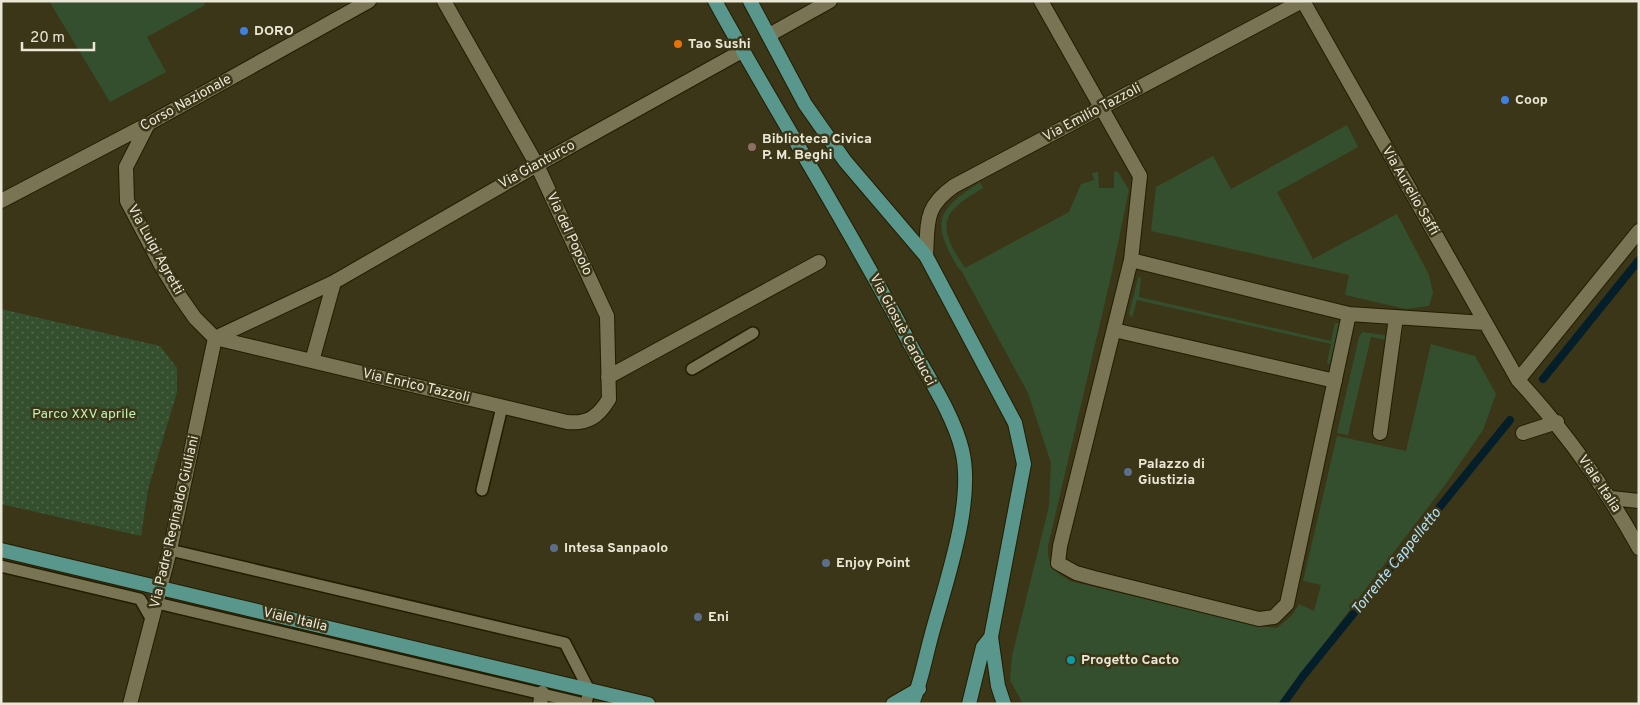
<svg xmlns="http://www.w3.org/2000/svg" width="1640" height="705" viewBox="0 0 1640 705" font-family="Overpass,sans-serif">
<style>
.grass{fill:#344f2e}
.park{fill:url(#park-dots)}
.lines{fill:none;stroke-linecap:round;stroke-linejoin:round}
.stream{stroke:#051f2a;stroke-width:8}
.service-casing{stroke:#231d00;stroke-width:14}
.minor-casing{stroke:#231d00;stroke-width:16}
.primary-casing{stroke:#231d00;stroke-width:16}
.service{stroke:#797454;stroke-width:11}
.minor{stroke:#797454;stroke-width:14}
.primary{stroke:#59978c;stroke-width:14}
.shop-dot{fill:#3f7fe0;stroke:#3b3618;stroke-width:2}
.food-dot{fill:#e8710a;stroke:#3b3618;stroke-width:2}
.education-dot{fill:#8d6e63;stroke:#3b3618;stroke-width:2}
.service-dot{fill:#5c6f8a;stroke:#3b3618;stroke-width:2}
.culture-dot{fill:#0f9aa8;stroke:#3b3618;stroke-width:2}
.labels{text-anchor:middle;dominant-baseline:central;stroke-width:5;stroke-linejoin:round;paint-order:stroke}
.poi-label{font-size:14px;font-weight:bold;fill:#eae7d6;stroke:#3b3618;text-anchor:start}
.street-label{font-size:14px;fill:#eae7d6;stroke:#3b3618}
.park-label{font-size:14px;fill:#bff0b4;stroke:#3b3618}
.water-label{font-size:15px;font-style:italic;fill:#b2dff7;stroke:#3b3618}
</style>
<defs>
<pattern id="park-dots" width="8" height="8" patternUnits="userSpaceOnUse" patternTransform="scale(1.25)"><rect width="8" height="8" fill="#344f2e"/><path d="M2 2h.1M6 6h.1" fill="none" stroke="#52684c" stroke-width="1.8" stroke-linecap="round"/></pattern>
</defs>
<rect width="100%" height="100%" fill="#3b3618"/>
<path class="grass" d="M49,1H203L205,5L147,37L166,72L110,102Z
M1347,125L1358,147L1277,192L1313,259L1397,214L1429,275L1433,293L1429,306L1406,309L1345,295L1349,275L1151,231L1156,187L1213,156L1231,189Z
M1114,171L1118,172L1129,190L1112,272L1048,546C1047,566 1054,571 1070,581L1258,626L1277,628L1292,615L1299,604L1314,611L1321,585L1303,581L1337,436L1406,451L1431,344L1475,356L1496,394L1483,430L1445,485L1278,704H1023L1010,680L1012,656L1049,506L1051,463L1028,393L961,270L958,268C931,221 936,211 980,182L983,188C940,213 936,225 965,268L1069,212L1081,184L1094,180L1092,173L1098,172L1099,188H1114Z
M1141,276L1139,297L1331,341L1335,323H1339V331L1329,365L1327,362L1331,344L1137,300L1132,318L1129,314L1138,278Z
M1362,332L1390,336V341L1371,337L1348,435L1337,433L1359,337Z"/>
<path class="park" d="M1,309L160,346L177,368V392L148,489L141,536L1,504Z"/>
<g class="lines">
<path class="stream" d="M1543,379L1639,260
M1283,704L1303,676L1510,420"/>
<defs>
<path id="service" d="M692,369L753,333
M482,490L502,407
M170,550L565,643L589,690L586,704
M1,566L140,599L152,620
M157,603L585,704"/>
<path id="minor" d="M1041,1L1140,176L1131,260L1349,314L1485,323
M1303,1L1518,380C1567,433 1604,485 1639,548
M769,35L830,1
M148,124L126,167L127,201L162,267L181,298L195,318L215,338
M1,201L148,124L369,1
M926,256C928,222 924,207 954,186L1302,1
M1131,260L1060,546L1058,563L1076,573L1094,578L1259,619L1274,617L1287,604L1349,314
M1114,330L1335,381
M215,338L567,422C588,424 598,417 609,399L607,316L537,165L444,1
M215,338L334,282L537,165L742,51
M312,361L334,282
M608,377L819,262
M1518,380L1639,231
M1380,433L1396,317
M1523,433L1557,422
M1611,498L1639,501
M130,704L170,550L215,338
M540,704L542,693"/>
<path id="primary" d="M715,1C778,116 849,226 909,342C927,376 953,413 962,450C975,503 945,584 931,637C925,659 921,682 912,704
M750,1L805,104L845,161L926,256L1015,423L1024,464L991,637L983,647L969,704
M1,550L648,704
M991,637L998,686L1004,704
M893,704L919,689"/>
</defs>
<use href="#service" class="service-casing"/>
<use href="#minor" class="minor-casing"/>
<use href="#primary" class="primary-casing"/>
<use href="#service" class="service"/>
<use href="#minor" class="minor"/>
<use href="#primary" class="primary"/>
</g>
<g class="shop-dot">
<circle cx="244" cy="31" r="5"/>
<circle cx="1505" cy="100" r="5"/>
</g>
<circle class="food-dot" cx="678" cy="44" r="5"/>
<circle class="education-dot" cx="752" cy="147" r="5"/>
<g class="service-dot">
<circle cx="1128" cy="472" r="5"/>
<circle cx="554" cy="548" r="5"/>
<circle cx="826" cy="563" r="5"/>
<circle cx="698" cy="617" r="5"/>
</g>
<circle class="culture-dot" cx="1071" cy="660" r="5"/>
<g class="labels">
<g class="poi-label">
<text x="254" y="31">DORO</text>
<text x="688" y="44">Tao Sushi</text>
<text x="1515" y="100">Coop</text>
<text x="762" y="139">Biblioteca Civica<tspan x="762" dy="16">P. M. Beghi</tspan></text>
<text x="1138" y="464">Palazzo di<tspan x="1138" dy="16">Giustizia</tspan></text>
<text x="564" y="548">Intesa Sanpaolo</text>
<text x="836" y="563">Enjoy Point</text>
<text x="708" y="617">Eni</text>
<text x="1081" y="660">Progetto Cacto</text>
</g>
<g class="street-label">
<text transform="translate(186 103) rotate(-29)">Corso Nazionale</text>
<text transform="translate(1092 113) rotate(-28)">Via Emilio Tazzoli</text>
<text transform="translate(537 165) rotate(-29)">Via Gianturco</text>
<text transform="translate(1410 191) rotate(60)">Via Aurelio Saffi</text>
<text transform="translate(569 234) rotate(65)">Via del Popolo</text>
<text transform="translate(155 250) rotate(61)">Via Luigi Agretti</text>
<text transform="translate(902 330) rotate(62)">Via Giosuè Carducci</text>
<text transform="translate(416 386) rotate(13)">Via Enrico Tazzoli</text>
<text transform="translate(1599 484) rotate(56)">Viale Italia</text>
<text transform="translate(175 522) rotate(-77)">Via Padre Reginaldo Giuliani</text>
<text transform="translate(295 620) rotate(13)">Viale Italia</text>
</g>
<g class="park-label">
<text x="84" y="414">Parco XXV aprile</text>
</g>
<g class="water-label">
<text transform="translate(1397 562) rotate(-51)">Torrente Cappelletto</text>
</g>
</g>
<rect width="1640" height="705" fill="none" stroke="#eae7d6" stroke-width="5"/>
<path d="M22 42v8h72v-8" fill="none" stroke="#eae7d6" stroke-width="2.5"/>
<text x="30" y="42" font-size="15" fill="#eae7d6" stroke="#3b3618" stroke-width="4" paint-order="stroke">20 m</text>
</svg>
